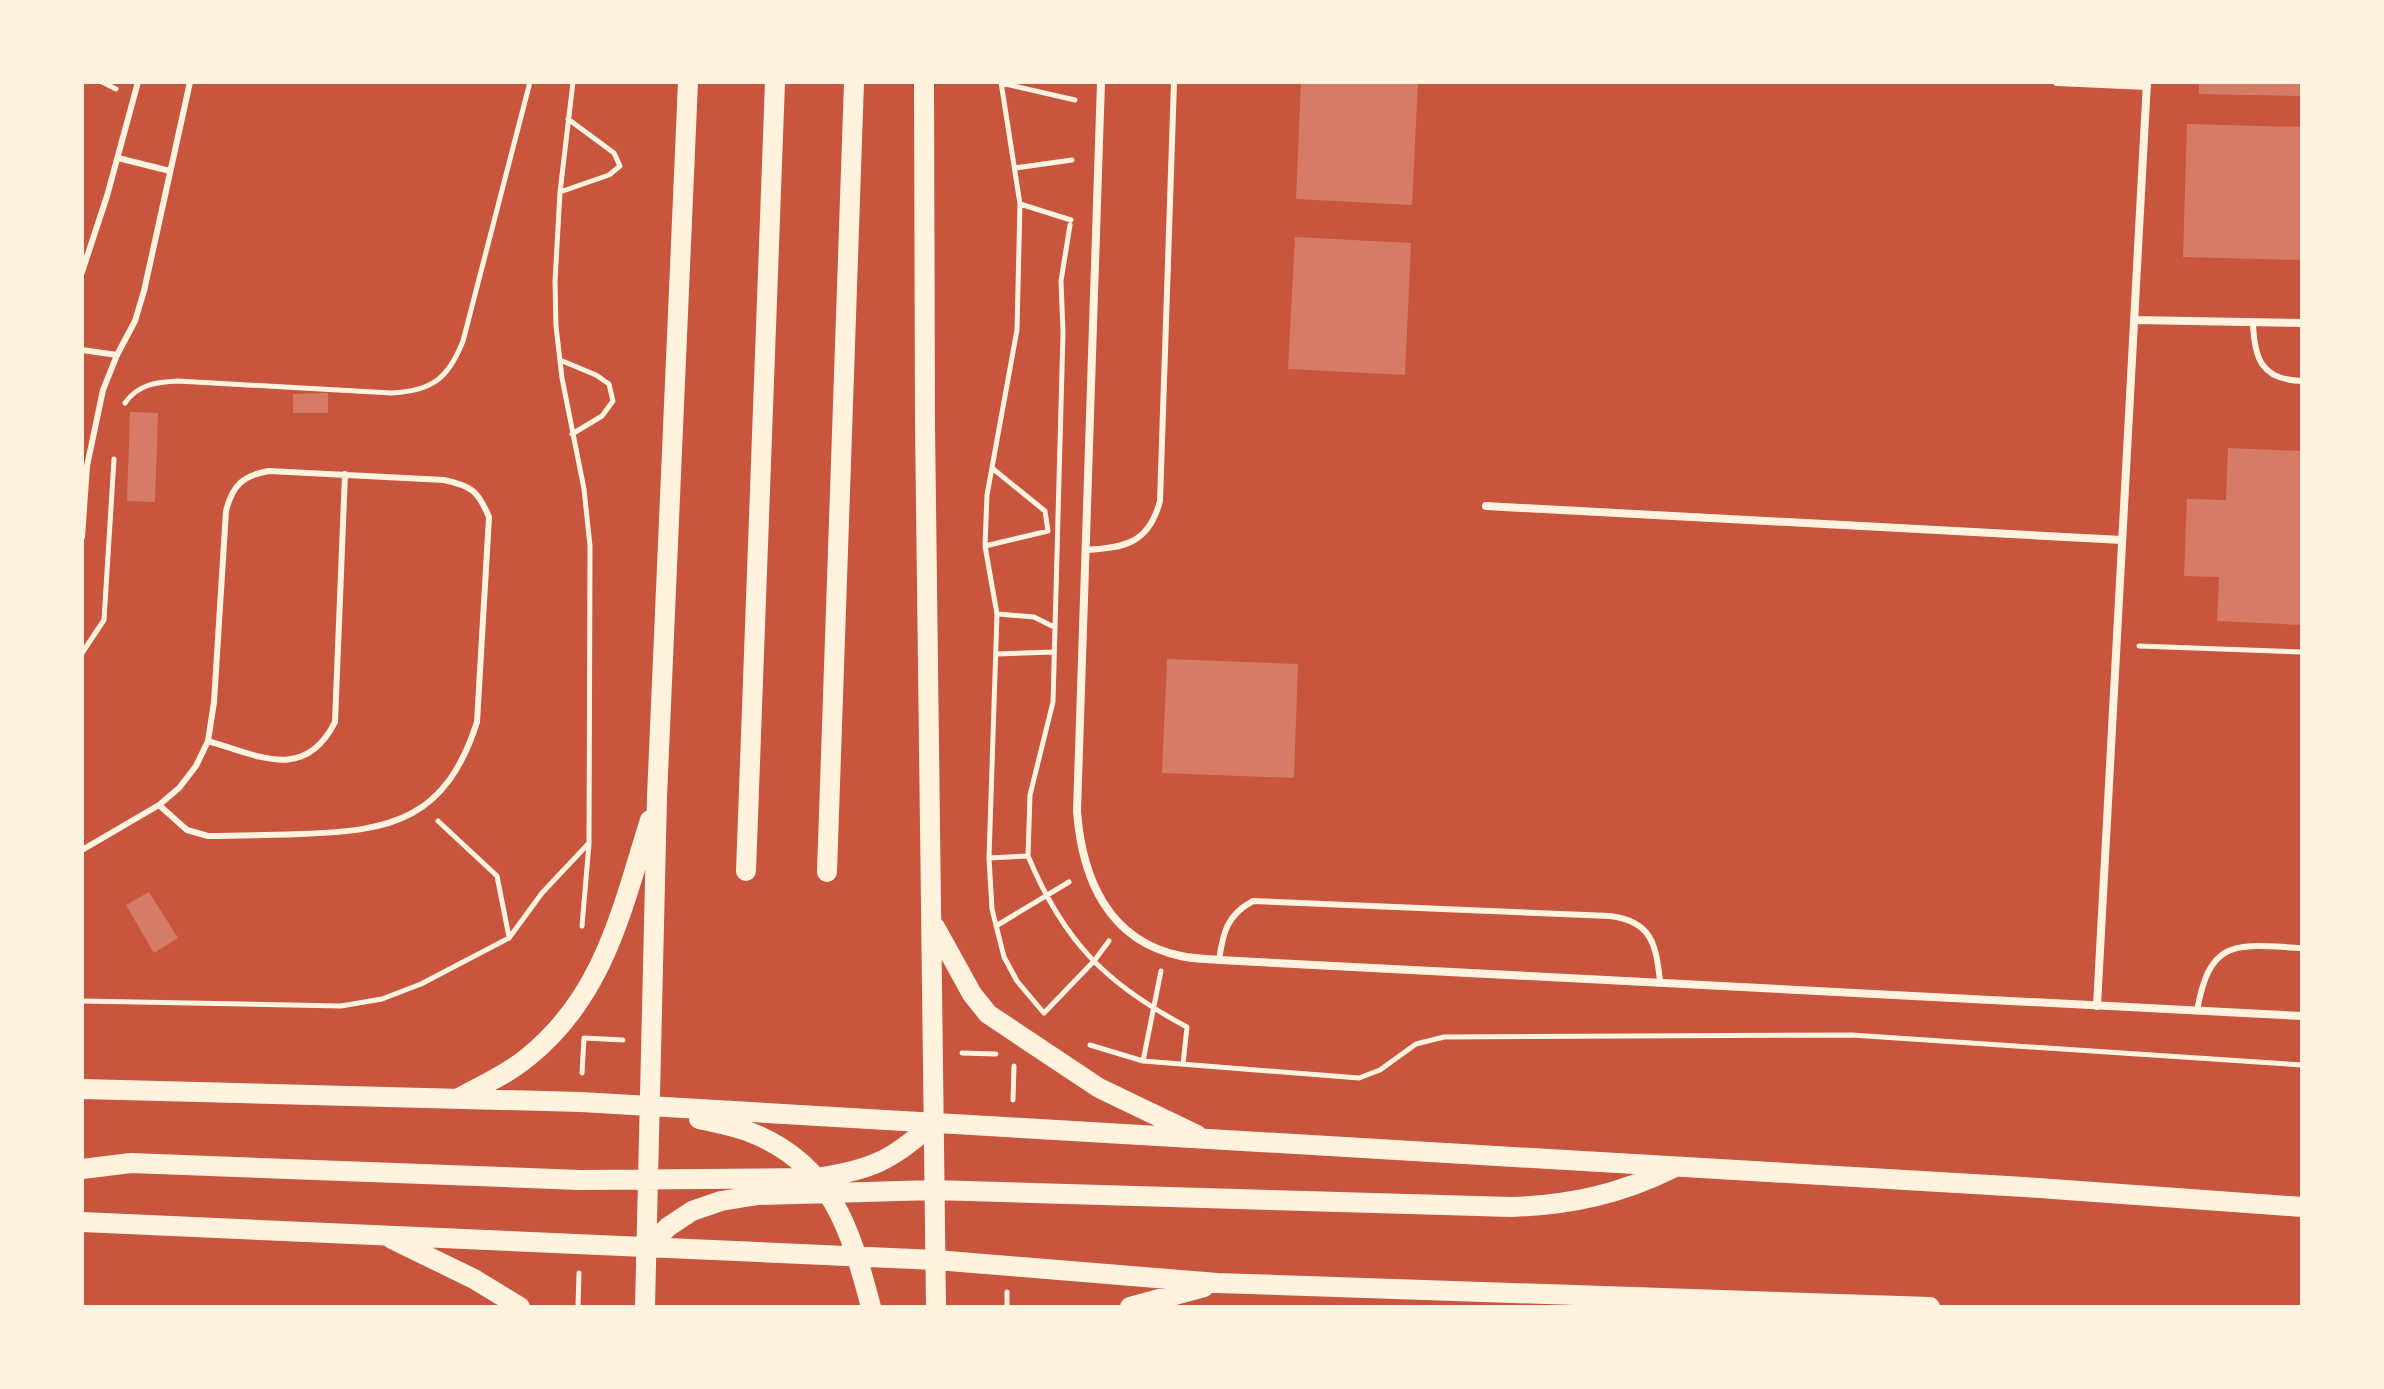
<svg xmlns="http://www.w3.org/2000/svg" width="2384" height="1389" viewBox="0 0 2384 1389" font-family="'Noto Sans',sans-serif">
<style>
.building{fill:#d67c66}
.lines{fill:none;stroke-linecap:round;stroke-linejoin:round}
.path{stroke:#fff3e0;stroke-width:5}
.service{stroke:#fff3e0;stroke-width:6}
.minor{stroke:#fff3e0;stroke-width:8}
.primary{stroke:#fff3e0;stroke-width:20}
</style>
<rect width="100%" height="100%" fill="#c8553d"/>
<path class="building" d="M1301,82H1418L1412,205L1296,199Z
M2199,82H2302V96L2199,94Z
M2187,124L2302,127V260L2183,257Z
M1295,237L1411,243L1405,375L1288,369Z
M328,393V413H293V394Z
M130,412L158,413L155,502L127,501Z
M2228,448L2302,451V625L2217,621L2219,577L2184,576L2187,499L2226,500Z
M1167,659L1298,664L1294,778L1162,773Z
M149,892L178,938L154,953L126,905Z"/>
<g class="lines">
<path class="path" d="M102,82L116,89
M1001,82L1020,204L1017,330L987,495L985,546L997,614L989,858L992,909L1004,957L1017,981L1043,1012
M1001,83L1075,100
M1015,168L1072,160
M560,192L609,175L620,166L614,153L568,119
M1020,204L1071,220
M560,360L596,375L609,384L613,401L602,416L572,434
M125,403C138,384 157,382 178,381L391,393C432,391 448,379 463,341L530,82
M985,546L1048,531L1045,511L992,468
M998,614L1034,617L1054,627
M2139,646L2302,652
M82,653L104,620L114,459
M997,654L1053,652
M438,821L497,876L509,937
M1028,856L1030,795L1053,702L1063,332L1061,281L1070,225
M989,858L1028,856C1064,942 1106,984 1187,1027L1183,1064
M582,926L589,844
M996,926L1069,882
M82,1001L341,1006L382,999L421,984L509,938L542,893L589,843L590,546L584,489L562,378L556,326L555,281L560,192L573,82
M1044,1013L1094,961L1109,941
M1090,1045L1143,1061L1359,1078L1380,1070L1416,1044L1444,1037L1852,1035L2302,1065
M962,1053L996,1054
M1143,1061L1161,971
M582,1073L584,1038L623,1040
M1013,1100L1014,1066
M578,1307L579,1273
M1007,1307V1292"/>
<path class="service" d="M118,158L170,171
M82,272L107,196L138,82
M2253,322C2254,358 2261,380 2302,381
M82,350L117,355
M269,471L444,480C472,486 478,491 489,517L477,722C446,819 393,831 301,834C270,835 239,836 208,836L187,830L159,805L179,788L196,766L208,741L214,702L226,511C232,486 243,475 269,471Z
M82,537L87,466L103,390L117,355L135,321L144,291L190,82
M1086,550C1125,548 1149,543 1160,501L1174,82
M208,741C259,756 305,782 335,722L345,474
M82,850L159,805
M1219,960C1223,932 1227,915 1253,901L1610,916C1652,921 1656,945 1660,981
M2197,1011C2210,936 2237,945 2302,948"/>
<path class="minor" d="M1101,82L1077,811C1082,878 1108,941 1181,956C1193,959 1207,959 1219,960L2302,1016
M2057,82L2147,86
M2134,320L2302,323
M1486,506L2122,540
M2097,1006L2147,82"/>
<path class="primary" d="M924,82L925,425L936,1307
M746,871L775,82
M827,872L854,82
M935,927L972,994L988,1014L1099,1088L1197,1135
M82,1089L581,1102L2024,1187L2302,1207
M459,1098C482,1085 508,1074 528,1057C604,996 622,909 650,820
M699,1119C717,1123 735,1126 752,1133C832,1165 851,1231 871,1307
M82,1169L131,1163L580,1180L817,1178C871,1170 893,1160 933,1123
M82,1222L936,1260L1217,1283L1930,1307
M392,1239L474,1279L520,1307
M648,1247L668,1227L692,1211L721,1201L758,1195L934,1190L1512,1207C1570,1205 1621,1194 1673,1168
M645,1307L657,797L688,82
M1130,1307L1204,1287"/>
</g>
<rect width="2384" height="1389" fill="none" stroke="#fff3e0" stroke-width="168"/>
</svg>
